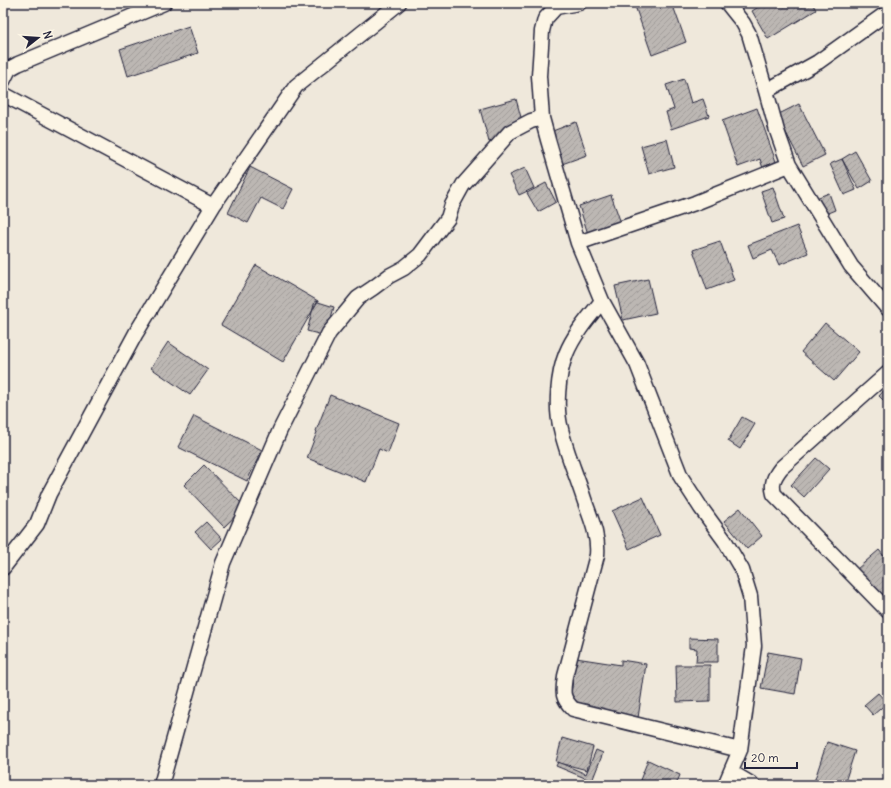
<svg xmlns="http://www.w3.org/2000/svg" width="891" height="788" viewBox="0 0 891 788" font-family="Delius,sans-serif">
<style>
.building{fill:url(#building-hatch);stroke:#22223b}
.lines{fill:none;stroke-linecap:round;stroke-linejoin:round}
.street-casing{stroke:#22223b;stroke-width:17}
.street{stroke:#fcf5e5;stroke-width:14}
</style>
<defs>
<pattern id="building-hatch" width="6" height="6" patternUnits="userSpaceOnUse"><rect width="6" height="6" fill="#bcb7b3"/><path d="M-1 1l2-2M0 6l6-6M5 7l2-2" fill="none" stroke="#a19d9b"/></pattern>
</defs>
<rect width="100%" height="100%" fill="#efe8db"/>
<filter id="ink" filterUnits="userSpaceOnUse"><feTurbulence type="fractalNoise" baseFrequency=".025" numOctaves="2"/><feDisplacementMap in="SourceGraphic" scale="8" xChannelSelector="R" yChannelSelector="G"/><feConvolveMatrix kernelMatrix="1 2 1 2 8 2 1 2 1" color-interpolation-filters="sRGB"/></filter>
<g filter="url(#ink)">
<path class="building" d="M642,3H672L686,42L652,55L635,6Z
M765,3H812L816,10L768,39L752,11Z
M189,26L198,53L128,76L120,49Z
M684,79L691,103L703,99L709,116L671,129L666,112L674,109L666,85Z
M516,99L525,132L489,142L480,109Z
M799,104L825,155L803,166L777,115Z
M757,108L780,173L766,178L760,159L738,167L722,121Z
M576,122L587,155L562,164L550,132Z
M667,139L674,167L649,174L641,146Z
M855,151L872,181L859,189L842,159Z
M842,159L856,190L844,195L830,164Z
M250,167L293,189L283,209L261,198L248,223L228,213Z
M525,168L534,188L519,195L509,175Z
M546,183L556,202L538,212L527,193Z
M773,187L784,219L772,223L761,191Z
M829,193L835,210L823,215L816,198Z
M611,195L621,223L588,234L579,206Z
M797,226L808,253L779,265L772,250L753,258L748,245Z
M720,241L734,280L707,290L693,250Z
M256,265L318,301L283,362L221,325Z
M648,279L656,313L623,320L615,286Z
M315,301L334,307L326,336L307,331Z
M825,323L859,352L834,381L801,352Z
M168,342L208,370L190,395L151,368Z
M888,386V405L879,396Z
M330,395L399,423L388,453L379,449L366,482L307,458L317,432L316,431Z
M194,416L262,450L247,481L178,447Z
M742,417L755,424L740,449L728,441Z
M816,458L829,469L804,497L791,485Z
M204,465L245,507L224,527L184,485Z
M643,497L660,535L629,549L612,511Z
M740,508L762,536L747,549L724,521Z
M206,522L222,539L211,549L195,532Z
M879,550L888,561V607L857,569Z
M689,638L718,639V662H696L697,649L689,648Z
M768,652L801,658L795,694L761,688Z
M576,658L621,665V660L646,664L638,718L569,708Z
M676,665H710V701L677,702Z
M878,693L887,703L873,715L864,705Z
M562,738L593,747L587,770L556,762Z
M827,742L855,751L844,785H813Z
M596,750L603,753L592,781L556,766L558,762L586,774Z
M648,760L680,775L676,785H651L640,780Z"/>
<g class="lines">
<defs>
<path id="street" d="M579,3L556,7L545,19L542,31L539,76L542,118L548,140L578,243L602,301L637,364L681,477L701,508L725,541L742,570L750,596L754,646L740,750L725,785
M727,3L743,23L749,34L766,91L777,131L789,165L851,266L888,309
M3,81L9,69L18,64L164,3
M766,91L818,62L888,12
M3,94L213,206
M578,243L695,203L789,165
M602,301C589,317 574,334 566,354C558,374 555,408 561,429C566,452 576,474 583,496C589,515 599,534 597,555L565,676C563,692 561,697 573,709L740,750
M888,373L781,468C774,477 771,483 774,494L888,611
M3,568L37,524L49,494L136,333L213,206L296,86L399,3
M731,772L753,785
M161,785L223,563L280,430L329,333L358,298L373,288L389,276L404,268L420,255L448,218L452,205L463,185L510,132L531,121L542,118"/>
</defs>
<use href="#street" class="street-casing"/>
<use href="#street" class="street"/>
</g>
</g>
<rect width="891" height="788" fill="none" stroke="#fcf5e5" stroke-width="16"/>
<rect x="8" y="8" width="875" height="772" fill="none" stroke="#22223b" stroke-width="1.5" filter="url(#ink)"/>
<g transform="translate(38 38) rotate(73)" stroke="#fcf5e5" stroke-width="3" paint-order="stroke">
<path d="M0-3L7 15L0 10L-7 15Z" fill="#22223b"/>
<text y="-6" font-size="11" font-weight="bold" text-anchor="middle" fill="#22223b">N</text>
</g>
<path d="M745 762v6h52v-6" fill="none" stroke="#22223b" stroke-width="2"/>
<text x="751" y="762" font-size="12" fill="#22223b" stroke="#fcf5e5" stroke-width="3" paint-order="stroke">20 m</text>
</svg>
